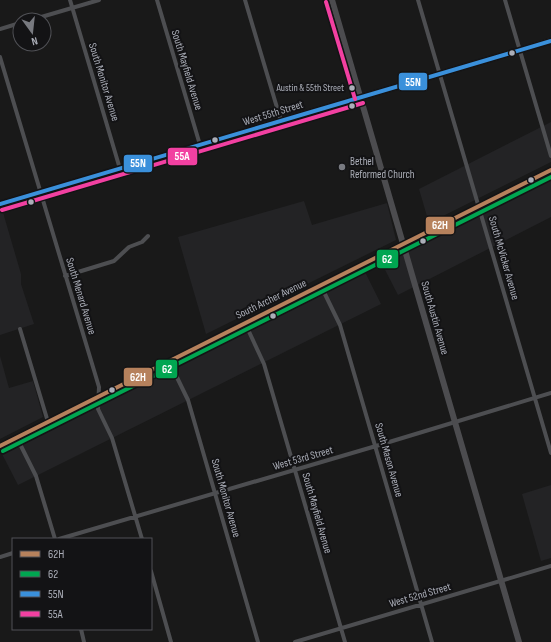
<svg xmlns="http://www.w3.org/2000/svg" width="551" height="642" viewBox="0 0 551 642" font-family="'Sofia Sans Condensed',sans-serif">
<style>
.built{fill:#232325}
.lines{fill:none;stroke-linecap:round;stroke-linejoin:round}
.street{stroke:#4d4e51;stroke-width:4}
.secondary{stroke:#4c4c4f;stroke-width:6}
.bus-1-casing{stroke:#131315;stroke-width:7}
.bus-2-casing{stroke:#131315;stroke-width:7}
.bus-3-casing{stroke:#131315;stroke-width:7}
.bus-4-casing{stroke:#131315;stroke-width:7}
.bus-1{stroke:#b6815c;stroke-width:4}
.bus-2{stroke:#00a651;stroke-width:4}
.bus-3{stroke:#3a90db;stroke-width:4}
.bus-4{stroke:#f240a1;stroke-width:4}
.bus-dot{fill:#abaeb8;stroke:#131315;stroke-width:1.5}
.poi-dot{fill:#787a80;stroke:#131315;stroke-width:1.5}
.labels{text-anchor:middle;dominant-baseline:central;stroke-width:4;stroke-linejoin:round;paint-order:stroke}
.bus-label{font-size:10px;fill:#abaeb8;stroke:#131315;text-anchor:end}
.street-label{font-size:11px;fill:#abaeb8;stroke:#131315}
.poi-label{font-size:11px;fill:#abaeb8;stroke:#131315;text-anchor:start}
.line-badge{stroke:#131315;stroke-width:1.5}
.badge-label{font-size:11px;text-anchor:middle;font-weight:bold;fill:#fff}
</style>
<rect width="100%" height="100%" fill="#191919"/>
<path class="built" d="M551,122V162L429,223L419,189Z
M551,179V217L398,295L382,264Z
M304,201L312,225L387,203L396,240L206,334L178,237Z
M2,209L21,274V284L34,324L0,335V210Z
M365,272L381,304L18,485L2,454Z
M0,356L9,388L33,381L43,417L0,439Z
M551,485V558L541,561L522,494Z"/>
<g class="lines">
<path class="street" d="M70,0L120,169
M157,0L200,145
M245,0L281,121
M418,0L551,453
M505,0L551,156
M31,20L99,0
M0,29L20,23
M0,57L99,387L98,409L112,438L142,539
M65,276L114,261L129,247L142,242L148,236
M321,286L340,325L432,642
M245,323L264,364L345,642
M20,329L48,422
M169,361L188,400L258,642
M17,438L36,476L55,539
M59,539L376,446L551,393
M0,557L13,553
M151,571L171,642
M81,629L84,642
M295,642L551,566"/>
<path class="secondary" d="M332,0L519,642
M0,204L551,41
M0,446L551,170"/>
<defs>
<path id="bus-1" d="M0,446L551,170"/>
<path id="bus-2" d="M3,451L551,177"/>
<path id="bus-3" d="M0,204L551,41"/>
<path id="bus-4" d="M326,2L355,99
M2,210L363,103"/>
</defs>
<use href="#bus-1" class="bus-1-casing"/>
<use href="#bus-2" class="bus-2-casing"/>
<use href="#bus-3" class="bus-3-casing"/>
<use href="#bus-4" class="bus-4-casing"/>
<use href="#bus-1" class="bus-1"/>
<use href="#bus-2" class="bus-2"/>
<use href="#bus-3" class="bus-3"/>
<use href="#bus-4" class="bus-4"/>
</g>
<g class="bus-dot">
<circle cx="512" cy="53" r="3.5"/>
<circle cx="352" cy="88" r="3.5"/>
<circle cx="352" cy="106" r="3.5"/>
<circle cx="215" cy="140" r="3.5"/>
<circle cx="531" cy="180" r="3.5"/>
<circle cx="31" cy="202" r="3.5"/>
<circle cx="423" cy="241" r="3.5"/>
<circle cx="273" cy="316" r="3.5"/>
<circle cx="112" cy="390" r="3.5"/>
</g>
<circle class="poi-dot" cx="342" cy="167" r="4"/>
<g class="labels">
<g class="bus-label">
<text x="344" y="88">Austin &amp; 55th Street</text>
</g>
<g class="street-label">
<text transform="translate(187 70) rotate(73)">South Mayfield Avenue</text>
<text transform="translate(104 82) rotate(73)">South Monitor Avenue</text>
<text transform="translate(273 113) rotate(-17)">West 55th Street</text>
<text transform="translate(504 258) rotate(74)">South McVicker Avenue</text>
<text transform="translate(81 296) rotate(73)">South Menard Avenue</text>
<text transform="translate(271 299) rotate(-26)">South Archer Avenue</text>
<text transform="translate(435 318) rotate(74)">South Austin Avenue</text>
<text transform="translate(303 458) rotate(-16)">West 53rd Street</text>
<text transform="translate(389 460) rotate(74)">South Mason Avenue</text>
<text transform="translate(226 498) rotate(74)">South Monitor Avenue</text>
<text transform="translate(317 513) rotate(74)">South Mayfield Avenue</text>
<text transform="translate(420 595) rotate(-16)">West 52nd Street</text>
</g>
<g class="poi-label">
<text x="350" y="161">Bethel<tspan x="350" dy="13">Reformed Church</tspan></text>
</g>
</g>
<g class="line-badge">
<rect x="398" y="72" width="30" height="19" rx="4" fill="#3a90db"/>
<rect x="167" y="147" width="31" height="19" rx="4" fill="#f240a1"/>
<rect x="123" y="154" width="30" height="19" rx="4" fill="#3a90db"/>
<rect x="425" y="216" width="30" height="19" rx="4" fill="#b6815c"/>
<rect x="376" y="249" width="23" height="20" rx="4" fill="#00a651"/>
<rect x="155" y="359" width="23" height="20" rx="4" fill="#00a651"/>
<rect x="123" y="367" width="30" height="20" rx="4" fill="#b6815c"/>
</g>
<g class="badge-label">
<text x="413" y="86">55N</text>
<text x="182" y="160">55A</text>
<text x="138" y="167">55N</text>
<text x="440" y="229">62H</text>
<text x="387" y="263">62</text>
<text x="167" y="373">62</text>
<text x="138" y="381">62H</text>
</g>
<rect x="12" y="538" width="140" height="92" fill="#131315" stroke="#505156"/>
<rect x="20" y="551" width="20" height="6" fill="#b6815c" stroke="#505156"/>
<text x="48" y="558" font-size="12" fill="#abaeb8">62H</text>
<rect x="20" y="571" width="20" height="6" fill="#00a651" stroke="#505156"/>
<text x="48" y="578" font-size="12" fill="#abaeb8">62</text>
<rect x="20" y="591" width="20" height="6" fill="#3a90db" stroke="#505156"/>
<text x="48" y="598" font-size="12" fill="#abaeb8">55N</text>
<rect x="20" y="611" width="20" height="6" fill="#f240a1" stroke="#505156"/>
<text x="48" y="618" font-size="12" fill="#abaeb8">55A</text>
<g transform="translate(32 32) rotate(165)"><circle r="19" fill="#131315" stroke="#505156"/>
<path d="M0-3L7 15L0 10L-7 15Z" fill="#787a80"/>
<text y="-6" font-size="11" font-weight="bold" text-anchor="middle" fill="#abaeb8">N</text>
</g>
</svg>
